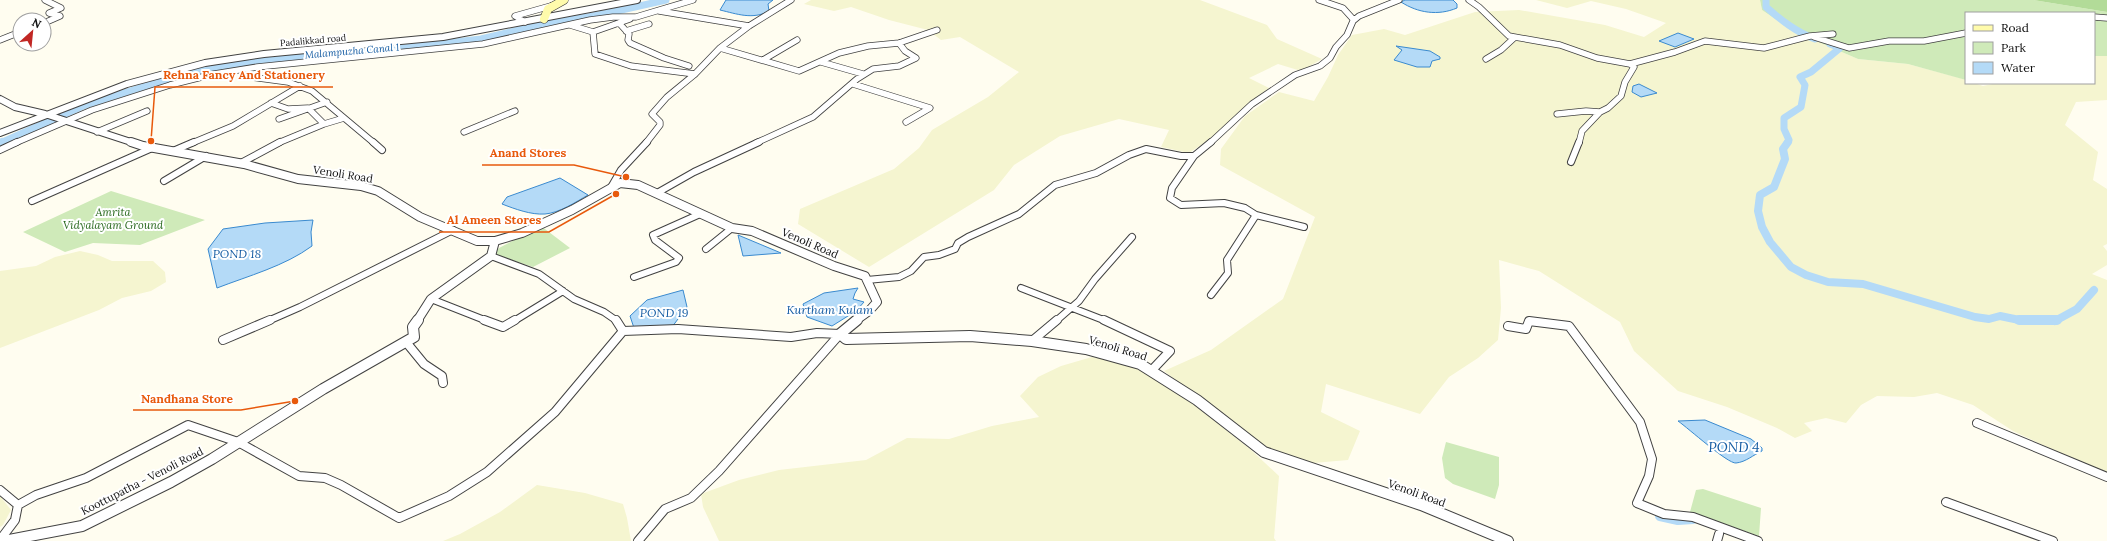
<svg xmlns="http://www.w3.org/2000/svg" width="2107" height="541" viewBox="0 0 2107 541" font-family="Lora,serif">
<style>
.farmland{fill:#f5f5d0}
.green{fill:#cfeab9}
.forest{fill:#b2db98}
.water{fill:#b4daf7;stroke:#3a8acf}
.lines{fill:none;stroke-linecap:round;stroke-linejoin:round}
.canal-far2{stroke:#b4daf7;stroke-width:7}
.canal-far1{stroke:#b4daf7;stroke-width:8}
.canal{stroke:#b4daf7;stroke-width:10}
.minor-far2-casing{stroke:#424242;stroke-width:7}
.minor-far1-casing{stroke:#424242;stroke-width:8}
.minor-casing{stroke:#424242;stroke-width:10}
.tertiary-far2-casing{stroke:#424242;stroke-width:8}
.tertiary-far1-casing{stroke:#424242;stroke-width:10}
.tertiary-casing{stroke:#424242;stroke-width:12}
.secondary-casing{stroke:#313131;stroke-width:9}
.minor-far2{stroke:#fff;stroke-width:5.5}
.minor-far1{stroke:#fff;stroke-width:6}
.minor{stroke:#fff;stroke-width:8}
.tertiary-far2{stroke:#fff;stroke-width:6}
.tertiary-far1{stroke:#fff;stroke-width:8}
.tertiary{stroke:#fff;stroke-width:10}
.secondary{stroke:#fffbab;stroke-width:8}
.labels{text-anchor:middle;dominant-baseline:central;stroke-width:4;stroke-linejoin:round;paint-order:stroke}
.far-street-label{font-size:9px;fill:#0f0f0f;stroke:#fff}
.far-water-label{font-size:10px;font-style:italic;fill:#155ca3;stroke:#fff}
.street-label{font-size:11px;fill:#0f0f0f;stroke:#fff}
.park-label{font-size:11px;font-style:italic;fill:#28681d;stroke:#fff}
.water-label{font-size:12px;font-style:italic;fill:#155ca3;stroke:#fff}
.near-water-label{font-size:14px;font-style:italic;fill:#155ca3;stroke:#fff}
.leader{fill:none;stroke:#e8590c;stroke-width:1.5}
.callout-dot{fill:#e8590c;stroke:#fff;stroke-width:1.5}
.callout-label{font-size:12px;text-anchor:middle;font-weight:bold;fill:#e8590c;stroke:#fff;stroke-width:4;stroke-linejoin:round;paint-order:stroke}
</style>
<rect width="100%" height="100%" fill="#fffdf0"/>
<path class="farmland" d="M811,0H1200L1267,25L1277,39L1322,59L1301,71L1278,64L1249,78L1269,88L1239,113L1216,135L1189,153L1161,147L1169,130L1119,119L1060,136L1014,165L994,190L869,267L798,224L800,209L894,169L919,148L932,130L988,97L1019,72L960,37L941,40L928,30L889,20L851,7L834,11L804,4Z
M1536,0H1760L1762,10L1793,31L1858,59L1908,64L1960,78L1966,80V83H1974L1983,86L1997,83H2094V56H2107V100L2076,102L2065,125L2098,152L2093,180L2107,189V244L2103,246L2107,251V265L2092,274L2107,280V475L2013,431L1973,405L1937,393L1914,397L1877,396L1861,405L1846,423L1826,418L1804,423L1812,431L1795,438L1777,428L1727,407L1678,391L1634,351L1620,322L1539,271L1499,260L1501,308L1498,340L1478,358L1449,377L1420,414L1326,384L1321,412L1360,431L1348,460L1302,464L1266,451L1164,371L1211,350L1283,299L1315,217L1220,165L1221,149L1245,116L1279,92L1314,101L1328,77L1338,55L1352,35L1384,29L1405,35L1475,12L1519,10L1605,25L1644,37L1666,23L1626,9L1591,1L1567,8Z
M80,251L98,255L112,261H153L165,272L166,282L151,291L122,298L99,310L0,348V271L36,266L55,257Z
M1092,357L1117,361L1149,373L1187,399L1250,449L1279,476L1274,538L1276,541H719L703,507L701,494L739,480L779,470L866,460L907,438L949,439L992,426L1039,417L1020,396L1038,377L1061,366Z
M537,485L585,493L623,504L627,518L631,541H443L460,534L500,512Z
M0,496L11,510L3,525L0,527Z"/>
<path class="green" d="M1760,0H2033L2107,12V56H2094V13H1966V80L1908,64L1858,59L1793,31L1762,10Z
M111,191L205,220L140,245L93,243L65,252L23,232Z
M541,226L570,248L533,267L494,254L499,248Z
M1446,442L1499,457V485L1495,499L1453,484L1445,478L1442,458Z
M1703,489L1761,508L1759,536L1690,512L1696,490Z"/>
<path class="forest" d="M2033,0H2107V12Z"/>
<path class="water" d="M726,0H773L768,4L769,11C753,20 737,14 720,10Z
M1405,0H1453L1457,4V8C1438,16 1418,13 1401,2Z
M1678,33L1694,39L1675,47L1659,41Z
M1396,46L1430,51L1440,57V59L1432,61L1430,67H1417L1394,60L1402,50Z
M1639,84L1657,93L1641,97L1632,92L1633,86Z
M560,178L588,195C576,202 559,213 545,214C531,215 515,209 502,204L507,197Z
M313,220L311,232L312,246C285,266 248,276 217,288L208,249L223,229L265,223Z
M738,235L781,253L743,256Z
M858,288L855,293L853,299L864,302L856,311L832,326L807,317L803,304L824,293Z
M683,290L687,307L672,327L634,328L630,316L647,300Z
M1705,420L1751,439L1762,448V451C1753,455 1746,462 1736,463C1728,464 1688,428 1678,421Z"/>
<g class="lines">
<path class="canal-far2" d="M1766,0V7C1781,20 1796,32 1815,39
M0,143L83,106L171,78L209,69L290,57L403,48L481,39L535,26L599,15L666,0
M1787,143L1789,140L1784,129V118L1801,107L1805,85L1800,77L1811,72L1840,48L1830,44"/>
<path class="canal-far1" d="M1788,142L1783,149L1785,159L1774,187L1760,195L1758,211L1762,227L1770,242L1791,267L1806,275L1828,282L1863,284L1975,317L1989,319L2000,316L2024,321
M0,143L2,142
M2055,321L2077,309L2094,290"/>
<path class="canal" d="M2019,320H2057
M1660,516L1678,520L1693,519"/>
<defs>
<path id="minor-far2" d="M1319,0L1343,8L1353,19
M1469,0L1479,7L1509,36L1560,45L1597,58L1630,64L1634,67L1625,82L1621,96L1608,108L1600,112L1582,131L1579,143
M659,11L749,26
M2094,17L2107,18
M630,19L593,32L595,54L631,66L695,74
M525,22L515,16L554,5
M44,23L60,16L49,13L61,8L45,0
M619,23L629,34L628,40L630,43L664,58L689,66
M570,25L593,32
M626,31L649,24
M1814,37L1849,48L1889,41H1924L1966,33
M0,40L20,32
M720,48L799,71L839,53L868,46L899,43L937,30
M1486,59L1501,50L1514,38L1512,37
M763,60L797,40
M821,62L863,74
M1630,64L1675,52L1705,41L1764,48L1810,36L1833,34
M250,77L288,82L312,91L374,143
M853,84L930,108L906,122
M271,103L288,109L308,108L324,124L344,118
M1557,114L1586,111L1600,112
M279,119L327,102
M97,132L147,111
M464,132L515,111
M15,143L92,110L170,85L214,74L257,67L483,44L590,20L613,17H636L693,0
M192,143L233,126L300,86
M278,143L324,124
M646,143L660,125V122L652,114L667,97L695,74L720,48L749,26L791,0
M756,143L813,117L857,79L873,69L899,66L916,58L905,51L899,43
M1210,143L1252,104L1295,75L1320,66L1330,58L1336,47L1347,35L1353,21L1359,16L1399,0"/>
<path id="minor-far1" d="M373,142L382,150
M0,150L17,142
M173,151L194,142
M1194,156L1172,188L1170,198L1181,205L1224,203L1245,208L1256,215L1227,260L1228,273L1211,295
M1571,162L1579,142
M241,163L280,142
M164,181L206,156
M610,189L621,170L647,142
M657,193L694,172L759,142
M32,201L152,148
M1256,215L1304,227
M706,249L732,228
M491,256L539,274L574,299L604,312L617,321
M634,277L676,262L679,258L655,240L653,235L700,214
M867,280L899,277L911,271L924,257L939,255L955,249L958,243L968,237L1019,214L1055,185L1096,173L1129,155L1146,149L1181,156H1194L1211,142
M1021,288L1106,321
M431,299L487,321
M268,321L300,307L453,230
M514,321L563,291
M1056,321L1079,301L1095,279L1132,237"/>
<path id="minor" d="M484,320L503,327L515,320
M616,320L623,331
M1104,320L1170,351L1152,370
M1508,326L1526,329L1529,321L1569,326L1640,422L1652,459L1649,476L1637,503L1664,514L1693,517L1758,541
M223,340L270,320
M1032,341L1057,320
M406,342L424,364L442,376L443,383
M1977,423L2107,477
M0,490L18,505
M1946,502L2053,541
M18,505L36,495L86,478L188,425L238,442L299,476L325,478L341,485L399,518L449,496L487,472L555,412L623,331L678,329L791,337L817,333L840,334L719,471L691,498L665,509L638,541
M0,540L15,520L18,505
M1717,541L1719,534"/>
<path id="tertiary-far2" d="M0,99L15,107L45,114L134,143
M0,133L127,84L205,63L264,54L443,37L637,0"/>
<path id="tertiary-far1" d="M131,142L143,146L244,164L298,179L361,186L378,191L420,217L477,241H495L522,233L572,210L620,183L638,185L732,228L752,231L834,266L865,276L877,302L869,311L855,321
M417,321L431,299L491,256L495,241"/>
<path id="tertiary" d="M857,320L840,334L846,339L970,336L1032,341L1086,349L1140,364L1197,400L1264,452L1421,505L1508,541
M4,541L82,526L171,482L212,459L323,389L414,337L413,327L418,320"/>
<path id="secondary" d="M544,19L548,9L564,0"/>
</defs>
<use href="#minor-far2" class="minor-far2-casing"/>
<use href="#minor-far1" class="minor-far1-casing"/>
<use href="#minor" class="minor-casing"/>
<use href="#tertiary-far2" class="tertiary-far2-casing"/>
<use href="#tertiary-far1" class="tertiary-far1-casing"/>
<use href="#tertiary" class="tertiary-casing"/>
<use href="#secondary" class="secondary-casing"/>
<use href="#minor-far2" class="minor-far2"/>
<use href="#minor-far1" class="minor-far1"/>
<use href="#minor" class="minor"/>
<use href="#tertiary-far2" class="tertiary-far2"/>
<use href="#tertiary-far1" class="tertiary-far1"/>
<use href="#tertiary" class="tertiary"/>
<use href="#secondary" class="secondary"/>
</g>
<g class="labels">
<g class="far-street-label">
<text transform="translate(313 40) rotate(-5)">Padalikkad road</text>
</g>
<g class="far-water-label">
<text transform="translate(352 51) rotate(-5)">Malampuzha Canal 1</text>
</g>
<g class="street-label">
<text transform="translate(343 174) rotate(9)">Venoli Road</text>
<text transform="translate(810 243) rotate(23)">Venoli Road</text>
<text transform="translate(1118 348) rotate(17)">Venoli Road</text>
<text transform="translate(142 481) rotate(-27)">Koottupatha - Venoli Road</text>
<text transform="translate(1417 493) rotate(20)">Venoli Road</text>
</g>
<g class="park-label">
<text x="113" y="212">Amrita<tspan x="113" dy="13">Vidyalayam Ground</tspan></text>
</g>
<g class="water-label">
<text x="237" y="253">POND 18</text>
<text x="830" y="309">Kurtham Kulam</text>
<text x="664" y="312">POND 19</text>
</g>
<g class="near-water-label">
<text x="1734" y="447">POND 4</text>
</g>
</g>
<path class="leader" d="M151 141L155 87H333M626 177L574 165H482M616 194L549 232H439M295 401L241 410H133"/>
<g class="callout-dot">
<circle cx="151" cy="141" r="4"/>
<circle cx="626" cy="177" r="4"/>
<circle cx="616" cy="194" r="4"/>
<circle cx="295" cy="401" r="4"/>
</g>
<g class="callout-label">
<text x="244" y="79">Rehna Fancy And Stationery</text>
<text x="528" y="157">Anand Stores</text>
<text x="494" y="224">Al Ameen Stores</text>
<text x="187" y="403">Nandhana Store</text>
</g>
<rect x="1965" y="12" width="130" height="72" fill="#ffffff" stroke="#9f9f9f"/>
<rect x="1973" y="25" width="20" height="6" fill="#fffbab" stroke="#9f9f9f"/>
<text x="2001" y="32" font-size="12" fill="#0f0f0f">Road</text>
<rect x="1973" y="42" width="20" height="12" fill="#cfeab9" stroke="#9f9f9f"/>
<text x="2001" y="52" font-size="12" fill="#0f0f0f">Park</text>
<rect x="1973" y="62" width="20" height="12" fill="#b4daf7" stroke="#9f9f9f"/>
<text x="2001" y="72" font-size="12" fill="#0f0f0f">Water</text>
<g transform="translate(32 32) rotate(27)"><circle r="19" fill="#ffffff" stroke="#9f9f9f"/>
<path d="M0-3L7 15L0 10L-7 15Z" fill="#c12724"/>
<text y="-6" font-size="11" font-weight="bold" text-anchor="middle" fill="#0f0f0f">N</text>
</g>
</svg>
